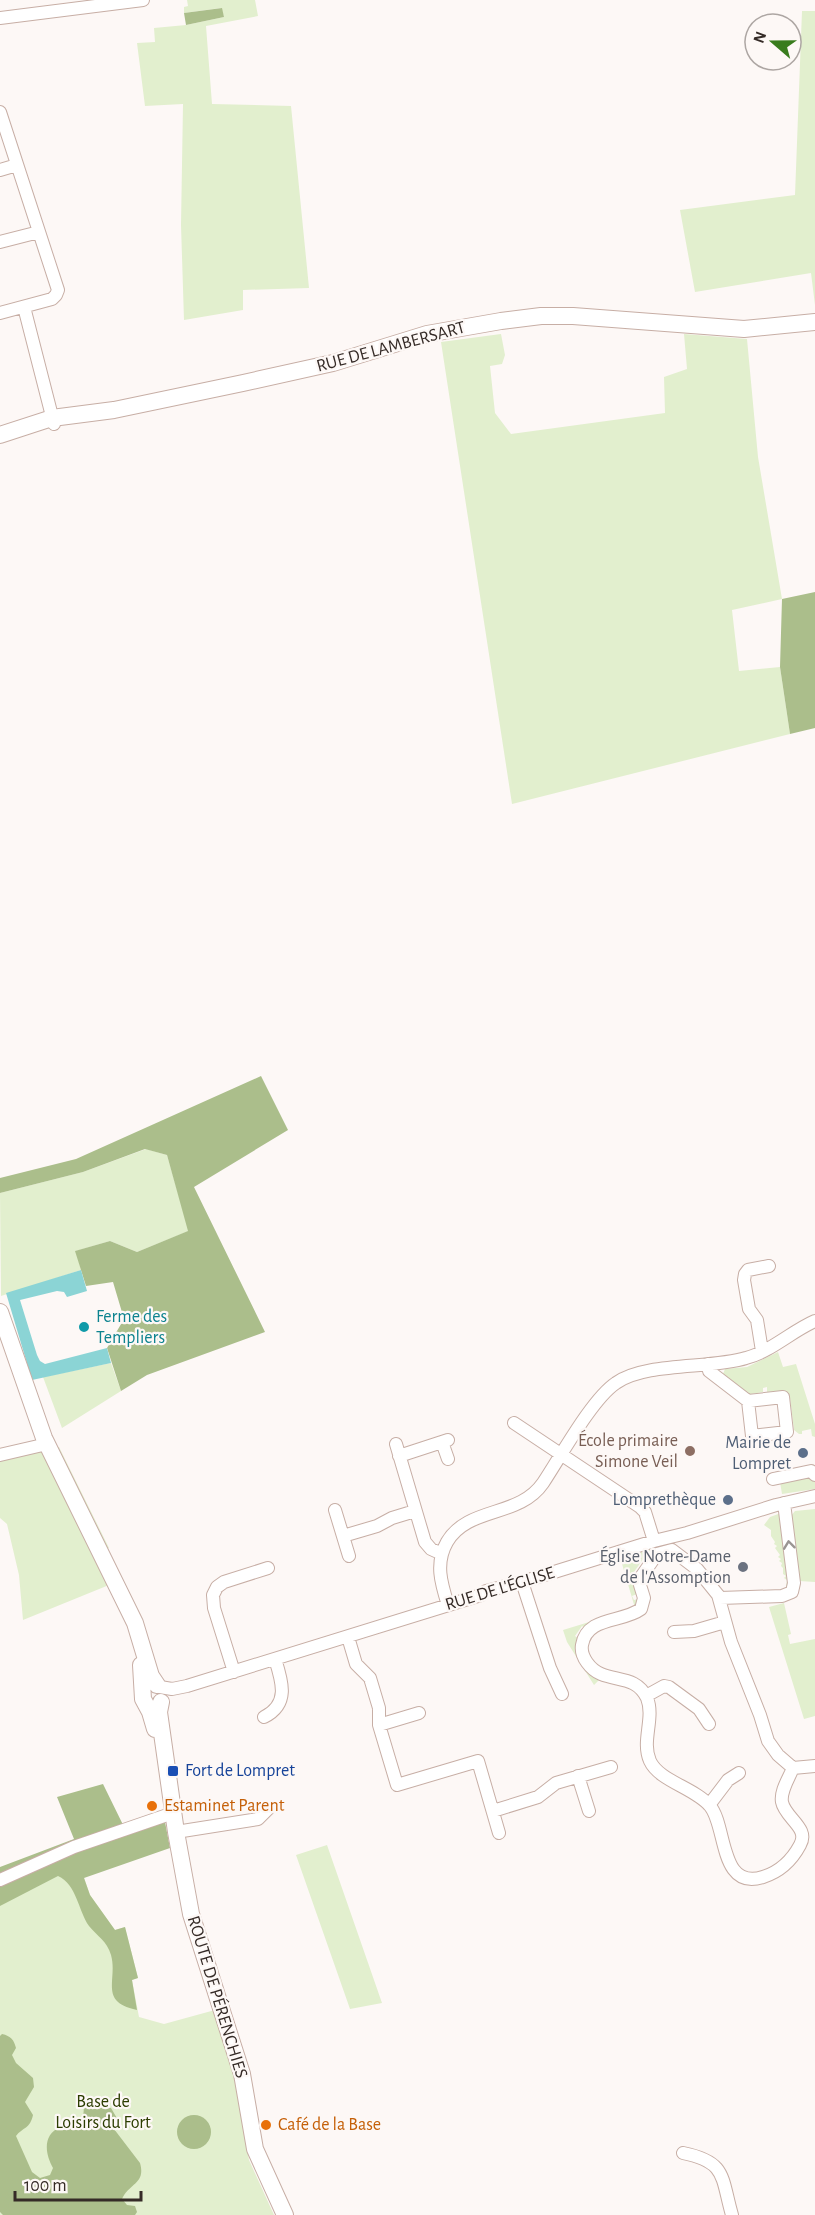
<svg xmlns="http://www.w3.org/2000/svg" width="815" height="2215" viewBox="0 0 815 2215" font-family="'Alegreya Sans',sans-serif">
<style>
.green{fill:#e2efce}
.forest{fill:#abbe8b}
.water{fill:#8bd4d5}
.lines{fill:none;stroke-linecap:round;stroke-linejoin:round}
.minor-casing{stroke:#c7aea5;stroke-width:14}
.major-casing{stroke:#c7aea5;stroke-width:18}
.minor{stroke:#fff;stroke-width:12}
.major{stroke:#fff;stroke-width:16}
.oneway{stroke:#9a9593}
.culture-dot{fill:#0f9aa8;stroke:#fdf8f6;stroke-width:2}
.education-dot{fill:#8d6e63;stroke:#fdf8f6;stroke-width:2}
.service-dot{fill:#5c6f8a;stroke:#fdf8f6;stroke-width:2}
.worship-dot{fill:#6b7280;stroke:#fdf8f6;stroke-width:2}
.transit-dot{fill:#1a4fb4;stroke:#fdf8f6;stroke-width:2}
.food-dot{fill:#e8710a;stroke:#fdf8f6;stroke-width:2}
.labels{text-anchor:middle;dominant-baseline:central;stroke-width:4.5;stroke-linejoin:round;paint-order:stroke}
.street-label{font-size:18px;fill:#352b27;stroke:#fdf8f6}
.culture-label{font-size:18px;fill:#0d838f;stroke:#fdf8f6;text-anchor:start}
.education-label{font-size:18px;fill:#785e54;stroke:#fdf8f6;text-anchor:end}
.service-label{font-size:18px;fill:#4e5e75;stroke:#fdf8f6;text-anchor:end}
.worship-label{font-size:18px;fill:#5b616d;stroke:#fdf8f6;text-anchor:end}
.transit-label{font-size:18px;fill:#164399;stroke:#fdf8f6;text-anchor:start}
.food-label{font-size:18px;fill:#c56008;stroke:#fdf8f6;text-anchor:start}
.park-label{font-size:18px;fill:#2c3d01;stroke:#fdf8f6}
</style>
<rect width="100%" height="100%" fill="#fdf8f6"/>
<path class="green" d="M187,0H255L258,16L206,26L212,104L291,106L309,288L243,290V310L184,320L181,225L183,104L145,106L137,43L155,42L154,28L186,25L224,17L221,8L184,13V7L188,6Z
M802,11H815V305L811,273L695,292L680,210L795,195Z
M501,334L505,355L502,364L490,366L495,413L511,434L665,413L664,377L687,369L684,334L747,339L758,457L782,599L732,610L739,671L780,667L790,734L512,804L441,342Z
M146,1149L167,1155L189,1231L137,1252L110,1241L76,1251L81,1270L1,1296L0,1193L83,1172Z
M778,1352L783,1367L796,1364L815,1424V1437L812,1436L811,1429L802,1431V1434H799L794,1430L790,1398L780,1391L767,1392V1387L763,1388V1392L751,1394L749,1396L723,1374L725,1369L747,1367Z
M111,1363L121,1391L62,1428L43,1377Z
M59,1447L109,1548L93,1554L109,1585L23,1620L19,1575L7,1524L0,1518V1461Z
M800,1476L815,1478V1489L782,1494L780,1482Z
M815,1509V1582L799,1581L791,1516L795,1511Z
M781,1513L789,1586L786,1587L787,1580L784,1578L786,1576L783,1574V1568L781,1566L782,1563L779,1561L781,1559L778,1557L780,1555L775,1548L777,1546L774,1544L775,1542L771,1536V1530L764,1525L770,1517Z
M650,1548L653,1550L652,1555L648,1552L634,1572L637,1575V1594L632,1596L634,1600L638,1599V1607L586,1629L582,1626L575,1636L579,1639L599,1680L594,1685L567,1642L563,1630L635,1608L620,1557Z
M784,1603L791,1634L788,1635L790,1644L815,1639V1716L804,1719L769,1607Z
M327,1845L382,2003L350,2009L296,1855Z
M76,1854L90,1895L115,1930L125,1927L138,1978L132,1980L139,2017L164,2024L215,2010L236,2079L249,2160L274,2215H0V1886Z"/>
<path class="forest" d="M222,8L224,17L186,25L184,13Z
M815,592V728L790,734L780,667L782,599Z
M261,1076L288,1130L194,1187L265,1332L147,1375L121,1391L107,1348L124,1319L113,1282L86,1286L75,1251L110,1241L137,1252L188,1231L167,1155L145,1149L83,1172L0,1193V1178L76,1159Z
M103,1784L128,1835L165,1822L170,1848L84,1878L90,1895L115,1930L125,1927L138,1978L132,1980L137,2010C98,2002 118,1980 111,1955C107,1941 97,1936 89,1926C78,1910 77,1885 58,1876L0,1906V1867L74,1839L57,1797Z
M2,2034C11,2036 14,2040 16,2048L12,2055L16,2063L33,2078L34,2087L25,2102L33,2115C30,2129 23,2127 16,2136L32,2172L40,2178L50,2175L53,2168C45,2154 42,2134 61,2127C69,2124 76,2124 83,2119L84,2107L90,2104L111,2108L118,2120L115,2123L114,2129L140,2163C146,2184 129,2183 122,2199L127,2205L135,2206L137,2212L135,2215H3L0,2212V2036Z
M177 2132a17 17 0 1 1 34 0a17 17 0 1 1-34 0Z"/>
<path class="water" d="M81,1270L87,1291L67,1297L64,1292L57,1291L20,1300L37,1355L40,1361L45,1364L107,1348L111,1363L32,1380L6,1293Z"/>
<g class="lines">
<defs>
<path id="minor" d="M0,18L143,0
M0,112L58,290L56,295L52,299L0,313
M0,170L17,165
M0,242L39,232
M24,307L54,424
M762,1351L757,1320L749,1309L744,1280L745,1274L748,1270L769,1266
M708,1364L709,1371L748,1401L783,1397L787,1432L752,1436L748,1401
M514,1423L640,1507L645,1512L654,1541
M442,1442L448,1459
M396,1444L425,1542L431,1549L442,1554
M0,1455L47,1444
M399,1456L448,1440
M773,1479L811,1471L815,1475
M335,1510L349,1556
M343,1536L377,1526L392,1518L415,1511
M672,1550L697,1569L718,1595L731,1642L760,1715L768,1741L778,1755L793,1768C789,1778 780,1791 782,1802C785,1818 810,1828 800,1845C792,1860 779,1872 763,1877C719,1891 727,1826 710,1806C695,1788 659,1781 650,1761C641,1741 655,1718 647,1698C637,1677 618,1681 601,1674C591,1670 580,1657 582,1645C587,1616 622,1623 641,1609L644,1598L640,1585L641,1577L657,1554Z
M522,1582L550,1668L562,1694
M720,1598L782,1596L792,1592L794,1583L784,1503
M448,1605C441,1583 435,1563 447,1542C468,1506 519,1518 543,1483C561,1456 592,1399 616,1383C645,1362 711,1369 746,1358C770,1352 792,1331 815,1321
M674,1632L694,1631L725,1622
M348,1637L356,1664L370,1678L379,1708V1725L397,1785L478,1761L499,1833
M234,1672L214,1608L213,1595L217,1587L224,1582L268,1568
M160,1687L172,1689L187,1686L481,1595L486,1591L522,1582L654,1541L687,1533L776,1505L815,1496
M646,1696L664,1686L669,1687L699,1709L709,1724
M264,1717C290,1704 282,1681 275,1659
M379,1725L419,1713
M793,1768L815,1766
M578,1776L589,1811
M709,1805L728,1780L739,1773
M493,1811L538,1797L556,1783L611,1767
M176,1832L258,1819L268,1809
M0,1880L74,1847L173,1813
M683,2153C727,2162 721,2177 732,2215"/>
<path id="major" d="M0,435L52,418L114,410L243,383L333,363L427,334L501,321L541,316H573L744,329L815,322
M0,1312L44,1438L135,1623L151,1676L157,1685
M141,1665L143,1699L150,1712L155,1729
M161,1702L159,1712L176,1832L191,1914L242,2074L255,2149L285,2215"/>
</defs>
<use href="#minor" class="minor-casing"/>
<use href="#major" class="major-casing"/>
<use href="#minor" class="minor"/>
<use href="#major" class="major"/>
</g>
<defs><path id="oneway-chevron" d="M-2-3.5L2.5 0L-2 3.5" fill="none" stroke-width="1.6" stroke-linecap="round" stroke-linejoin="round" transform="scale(1.5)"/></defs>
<use class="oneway" href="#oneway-chevron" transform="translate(789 1545) rotate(-97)"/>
<circle class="culture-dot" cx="84" cy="1327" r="6"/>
<circle class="education-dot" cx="690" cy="1451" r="6"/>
<g class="service-dot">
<circle cx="803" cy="1453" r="6"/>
<circle cx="728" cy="1500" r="6"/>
</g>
<circle class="worship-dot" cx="743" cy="1567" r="6"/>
<rect class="transit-dot" x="167" y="1765" width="12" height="12" rx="3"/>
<g class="food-dot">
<circle cx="152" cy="1806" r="6"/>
<circle cx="266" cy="2125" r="6"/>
</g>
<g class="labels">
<g class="street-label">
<text transform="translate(391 347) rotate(-15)">RUE DE LAMBERSART</text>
<text transform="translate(500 1589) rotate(-17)">RUE DE L'ÉGLISE</text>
<text transform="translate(217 1997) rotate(73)">ROUTE DE PÉRENCHIES</text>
</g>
<g class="culture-label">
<text x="96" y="1317">Ferme des<tspan x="96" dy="21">Templiers</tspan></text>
</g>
<g class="education-label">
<text x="678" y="1441">École primaire<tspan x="678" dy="21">Simone Veil</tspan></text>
</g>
<g class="service-label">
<text x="791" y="1443">Mairie de<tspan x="791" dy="21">Lompret</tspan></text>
<text x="716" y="1500">Lomprethèque</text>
</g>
<g class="worship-label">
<text x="731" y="1557">Église Notre-Dame<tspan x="731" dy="21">de l'Assomption</tspan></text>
</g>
<g class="transit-label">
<text x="185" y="1771">Fort de Lompret</text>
</g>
<g class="food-label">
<text x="164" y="1806">Estaminet Parent</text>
<text x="278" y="2125">Café de la Base</text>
</g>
<g class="park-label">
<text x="103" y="2102">Base de<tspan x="103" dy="21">Loisirs du Fort</tspan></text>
</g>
</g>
<g transform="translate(773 42) rotate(290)"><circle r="28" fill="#fdf8f6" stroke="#ada6a3" stroke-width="1.5"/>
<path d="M0-4.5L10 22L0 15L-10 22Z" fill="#397c1d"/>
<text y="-9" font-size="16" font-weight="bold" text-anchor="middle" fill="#352b27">N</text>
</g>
<path d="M15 2191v9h126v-9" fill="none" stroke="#352b27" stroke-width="3"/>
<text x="24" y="2191" font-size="18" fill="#352b27" stroke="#fdf8f6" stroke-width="4.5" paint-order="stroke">100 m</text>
</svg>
